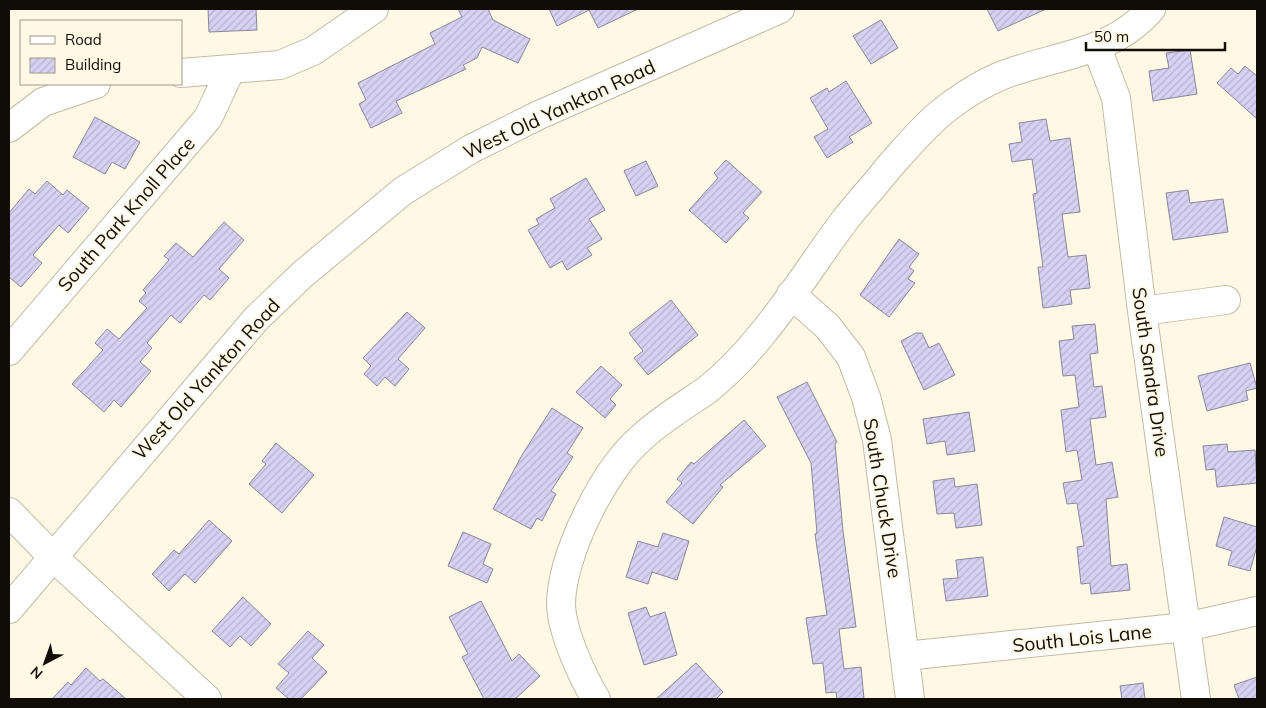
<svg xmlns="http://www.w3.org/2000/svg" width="1266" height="708" viewBox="0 0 1266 708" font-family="Mulish,sans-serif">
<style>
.building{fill:url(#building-hatch);stroke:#8a869c}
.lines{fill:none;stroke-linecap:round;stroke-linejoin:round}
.minor-casing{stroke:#c3bba4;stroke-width:30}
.minor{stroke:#fff;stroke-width:28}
.labels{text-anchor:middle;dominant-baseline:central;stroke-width:4;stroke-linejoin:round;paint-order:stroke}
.street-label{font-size:19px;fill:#0f0d06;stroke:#fff8e5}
</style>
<defs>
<pattern id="building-hatch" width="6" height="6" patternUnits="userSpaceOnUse" patternTransform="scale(1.25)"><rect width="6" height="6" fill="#d7d1f2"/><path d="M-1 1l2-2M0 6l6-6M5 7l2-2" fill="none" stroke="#b7b2ce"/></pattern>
</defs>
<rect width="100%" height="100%" fill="#fff8e5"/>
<path class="building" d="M208,9H256L257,30L209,32Z
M458,9H488L493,20L530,39L518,63L482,47L477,58L463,65L466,69L396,101L402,113L371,128L359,104L366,100L358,83L435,44L430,33L462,17Z
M549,9H638L598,28L589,10L557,26Z
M987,9H1046L998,31Z
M881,20L898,48L871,64L853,36Z
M1190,50L1197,94L1153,101L1149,71L1169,68L1166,53Z
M1245,66L1257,76V119L1217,83L1231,68L1238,74Z
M846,81L872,123L849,137L853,142L827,158L814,137L828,129L810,98L827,88L829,92Z
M95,117L140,142L125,169L112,162L105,174L73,157Z
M1046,119L1050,141L1070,138L1080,212L1062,214L1068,257L1086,255L1090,288L1070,290L1072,304L1043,308L1038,267H1043L1033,194L1037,193L1032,159L1012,162L1009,144L1022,142L1019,123Z
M726,160L762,192L743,213L749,218L726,243L689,210L718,178L714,173Z
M646,161L658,186L636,196L624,171Z
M586,178L605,210L589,219L602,239L587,248L592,255L567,270L562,261L550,268L528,230L539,224L536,219L555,208L550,199Z
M47,181L63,195L67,190L89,208L68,233L59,225L33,255L42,263L21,287L9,277V213L29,189L35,194Z
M1188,190L1190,203L1223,199L1228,232L1173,240L1166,193Z
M224,222L244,240L219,269L229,278L210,300L204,295L180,323L171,315L147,343L152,348L140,362L151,371L121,407L114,400L104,412L72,384L103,350L95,343L107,329L119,339L147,308L139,301L146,293L143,290L169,260L164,256L176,243L193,257Z
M899,239L919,254L909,267L914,271L908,279L915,283L889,317L860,295Z
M671,300L698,335L648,375L634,358L643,351L629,333Z
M407,312L425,328L398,359L409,369L395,386L385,377L377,386L364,374L371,366L363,358Z
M1095,324L1098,353L1090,354L1094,387L1102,386L1106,417L1090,419L1096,465L1112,462L1118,497L1106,499L1111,566L1127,564L1130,590L1091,594L1090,583L1081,584L1077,547L1084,546L1077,503L1067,504L1063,483L1082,480L1077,450L1066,452L1061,410L1079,407L1075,375L1063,376L1059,341L1074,339L1072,326Z
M916,333H922L929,348L939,343L955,375L924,390L901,341Z
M1250,363L1257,388L1246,391L1248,400L1207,411L1198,376Z
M601,366L622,385L610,399L616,405L605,418L576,392Z
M807,382L837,442L835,443L843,531L856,627L839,629L844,669L861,667L864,699H837L836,692L826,693L823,663L813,664L806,618L827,615L815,534L817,533L811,463L777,397Z
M552,408L583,428L567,453L573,457L551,491L556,494L542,521L537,518L531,529L493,509L522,455Z
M969,412L975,451L947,455L945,441L927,444L923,419Z
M744,420L766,446L720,485L723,487L693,524L666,502L682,483L677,479L691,462L694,464Z
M276,443L314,475L282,513L249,484L266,464L262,461Z
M1227,444L1228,452L1255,450L1257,483L1217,487L1215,469L1206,470L1203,446Z
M954,478L955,487L977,484L982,525L956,528L954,513L937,514L933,481Z
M1224,517L1257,527V546L1250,571L1228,565L1232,551L1216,546Z
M209,520L232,541L195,583L185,574L169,591L152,574L174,550L179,554Z
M463,532L491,544L483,564L493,569L487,583L448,566Z
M663,533L689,541L677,580L652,572L648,584L626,577L638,541L658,547Z
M983,557L988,596L946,601L943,579L958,578L956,560Z
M243,597L271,624L251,646L240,636L230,647L212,631Z
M481,601L512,661L519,654L540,676L515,699H484L462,657L468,654L449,617Z
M646,607L650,617L665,612L677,655L644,665L628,613Z
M308,631L324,645L312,658L327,672L301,699H289L276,688L289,673L278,664Z
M696,663L723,692L716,699H656Z
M86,668L100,681L103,679L126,699H52L68,682L71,685Z
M1257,677V699H1239L1234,685Z
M1143,683L1145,699H1122L1120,686Z"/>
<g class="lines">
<defs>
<path id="minor" d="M1097,48L1116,98L1142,311L1196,699
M181,73L280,65L313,51L374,9
M9,128L43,102L96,84
M791,294L828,327L851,357L866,397L877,440L910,699
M1142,311L1226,300
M9,351L208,118L231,69
M9,512L52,556L207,699
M9,609L256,319L303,274L403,191L471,149L539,115L780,9
M905,656L1186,627L1257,611
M596,699C582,676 561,630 561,603C562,555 603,471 640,439C660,420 684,406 707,390C727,374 746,354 762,334C792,298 817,257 845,220C859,202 875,185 889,167C907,147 926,124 947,108C968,92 995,76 1021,69C1068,54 1117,49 1151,9"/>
</defs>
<use href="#minor" class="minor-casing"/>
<use href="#minor" class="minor"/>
</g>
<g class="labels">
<g class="street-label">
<text transform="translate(559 109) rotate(-25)">West Old Yankton Road</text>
<text transform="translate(126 214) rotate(-49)">South Park Knoll Place</text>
<text transform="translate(1151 372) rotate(82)">South Sandra Drive</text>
<text transform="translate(206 379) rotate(-48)">West Old Yankton Road</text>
<text transform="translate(883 498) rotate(81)">South Chuck Drive</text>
<text transform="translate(1082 638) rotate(-6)">South Lois Lane</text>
</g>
</g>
<rect width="1266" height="708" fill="none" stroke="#0f0d06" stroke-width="20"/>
<rect x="20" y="20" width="162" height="65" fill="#fff8e5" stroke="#9f9a8c"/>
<rect x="30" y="36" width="25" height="8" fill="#ffffff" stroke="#9f9a8c"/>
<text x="65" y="45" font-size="15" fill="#0f0d06">Road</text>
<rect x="30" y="58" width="25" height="15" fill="url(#building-hatch)" stroke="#9f9a8c"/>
<text x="65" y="70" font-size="15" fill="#0f0d06">Building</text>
<g transform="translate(45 663) rotate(221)" stroke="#fff8e5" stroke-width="4" paint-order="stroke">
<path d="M0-4L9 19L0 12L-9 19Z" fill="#0f0d06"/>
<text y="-8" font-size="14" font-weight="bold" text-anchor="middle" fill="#0f0d06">N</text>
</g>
<path d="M1086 42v8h139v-8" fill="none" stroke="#0f0d06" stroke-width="2.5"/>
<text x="1094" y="42" font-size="15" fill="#0f0d06" stroke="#fff8e5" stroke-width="4" paint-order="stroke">50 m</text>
</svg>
